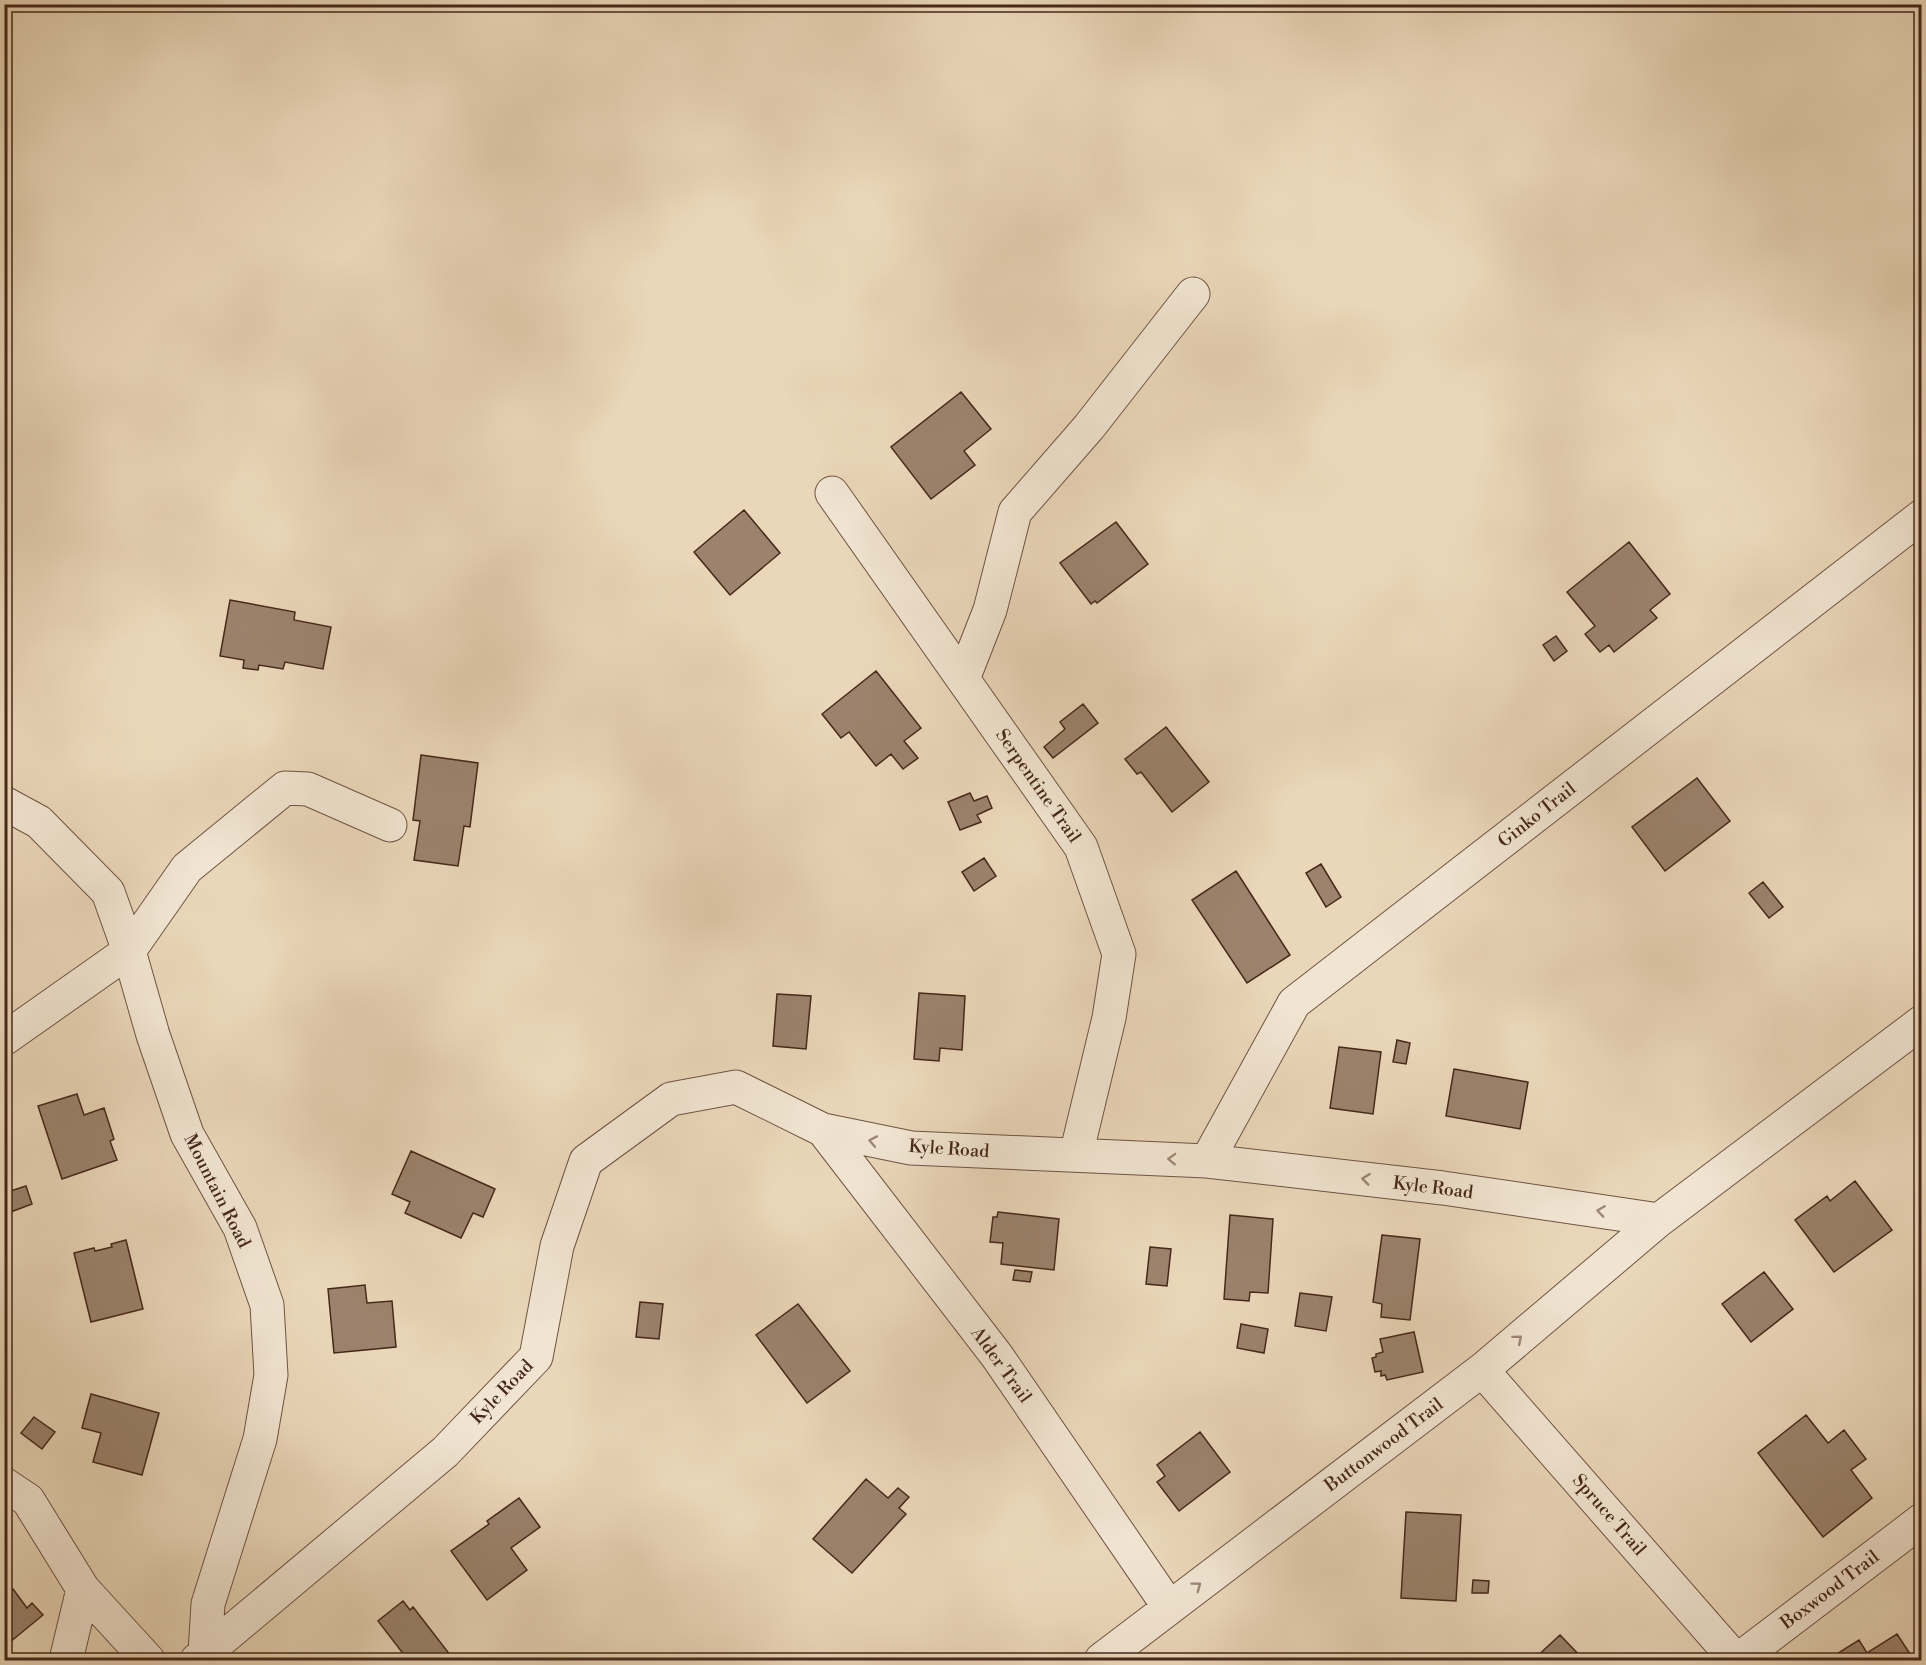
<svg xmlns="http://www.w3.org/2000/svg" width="1926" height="1665" viewBox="0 0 1926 1665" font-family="'Libre Bodoni',serif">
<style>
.building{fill:#9b836d;stroke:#46281a;stroke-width:1.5}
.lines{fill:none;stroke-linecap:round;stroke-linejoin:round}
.minor-casing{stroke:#6f5442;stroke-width:35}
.minor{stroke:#f1e5d2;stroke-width:33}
.oneway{stroke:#9c8676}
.labels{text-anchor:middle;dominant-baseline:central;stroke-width:4.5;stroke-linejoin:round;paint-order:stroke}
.street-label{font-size:18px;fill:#46281a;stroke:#f1e5d2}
</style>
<rect width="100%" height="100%" fill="#ead7b9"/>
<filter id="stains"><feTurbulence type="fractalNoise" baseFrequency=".00333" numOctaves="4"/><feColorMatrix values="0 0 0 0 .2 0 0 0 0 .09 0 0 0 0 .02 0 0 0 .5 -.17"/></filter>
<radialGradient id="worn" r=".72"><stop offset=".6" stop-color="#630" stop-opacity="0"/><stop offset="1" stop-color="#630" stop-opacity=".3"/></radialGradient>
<path class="building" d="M961,392L991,429L964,451L975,465L931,499L891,447Z
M744,510L780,553L730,595L694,552Z
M1116,522L1148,564L1097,603L1095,601L1091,604L1060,563Z
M1629,542L1670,594L1650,610L1657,618L1614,652L1609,645L1600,652L1585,634L1595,626L1567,592Z
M230,600L295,612L294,620L331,627L323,669L285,662L283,669L259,665L258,670L243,668L244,660L220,656Z
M1556,636L1567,651L1554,661L1543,645Z
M876,671L921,728L904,741L918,758L903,769L891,754L876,766L849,732L841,738L822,714Z
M1083,704L1098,723L1053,758L1044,747L1065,729L1060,722Z
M1166,727L1209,782L1172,812L1141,772L1137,774L1125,759Z
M421,755L478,763L470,827L464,826L458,866L414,860L420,821L413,820Z
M1697,778L1730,821L1665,871L1632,827Z
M970,793L974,801L987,796L992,808L977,815L981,822L960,830L948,802Z
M984,858L996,876L974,891L962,872Z
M1321,864L1341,897L1326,907L1306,873Z
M1236,871L1290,955L1247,983L1192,900Z
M1763,882L1783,907L1769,918L1749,893Z
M919,993L965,996L962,1050L940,1048L939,1061L914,1059Z
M777,994L811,996L806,1049L773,1046Z
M1397,1040L1410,1043L1406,1064L1393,1062Z
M1339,1047L1381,1052L1373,1114L1330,1108Z
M1454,1069L1528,1082L1520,1129L1446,1116Z
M77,1094L84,1115L104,1108L114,1139L110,1141L117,1160L62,1179L38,1106Z
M411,1151L495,1189L483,1217L473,1213L461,1238L405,1213L410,1202L392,1194Z
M1855,1181L1892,1230L1834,1272L1795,1220L1827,1196L1830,1201Z
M26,1186L32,1204L8,1213L4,1203V1193Z
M998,1212L1059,1219L1054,1270L1001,1264L1003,1243L990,1242L993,1217H997Z
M1230,1215L1273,1219L1268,1293L1250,1292L1249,1301L1224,1299Z
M1382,1235L1420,1239L1410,1320L1381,1317L1382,1304L1373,1302Z
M126,1240L143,1309L91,1322L74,1253L94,1248L95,1251L112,1247L111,1244Z
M1150,1247L1171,1249L1167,1286L1146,1284Z
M1015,1270L1032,1272L1030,1282L1013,1280Z
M1764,1272L1793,1309L1751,1342L1722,1304Z
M365,1285L367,1303L392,1301L396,1347L334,1353L328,1289Z
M1300,1293L1332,1297L1326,1331L1295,1326Z
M640,1302L663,1304L659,1339L636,1337Z
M798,1304L850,1371L807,1403L756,1335Z
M1241,1324L1268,1329L1264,1353L1237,1348Z
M1414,1332L1423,1372L1387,1380L1385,1375L1381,1376V1371L1375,1372L1372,1358L1376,1357V1354L1383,1352L1380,1339Z
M91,1394L159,1413L142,1475L93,1462L101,1433L82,1428Z
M1806,1415L1828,1443L1844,1430L1866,1459L1851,1470L1872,1498L1823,1537L1758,1453Z
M34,1417L55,1432L42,1449L21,1433Z
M1200,1432L1230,1472L1179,1511L1157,1482L1165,1476L1157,1465Z
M866,1479L888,1498L898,1488L909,1497L899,1508L906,1514L852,1573L813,1539Z
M519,1498L540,1527L511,1548L527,1570L487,1600L451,1551L489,1524L487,1521Z
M1406,1512L1461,1515L1456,1601L1401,1598Z
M1473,1580L1489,1581L1488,1593H1472Z
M13,1589L27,1608L32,1603L43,1615L4,1647V1595Z
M403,1601L410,1610L413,1607L454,1660H408L378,1621Z
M1897,1634L1914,1660H1827L1859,1640L1867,1653Z
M1560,1635L1584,1660H1533Z"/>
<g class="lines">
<defs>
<path id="minor" d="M832,493L1081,847L1119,954L1109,1018L1076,1155
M963,679L990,610L1015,512L1089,427L1193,294
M4,803L39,822L108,892L129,951L153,1035L187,1134L240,1228L267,1305L271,1375L260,1439L208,1604L205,1653
M4,1039L129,951L187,868L285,788L308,789L390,825
M823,1130L997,1356L1169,1607
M1207,1161L1294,1003L1922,516
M1482,1370L1736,1660
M4,1484L28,1500L83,1589L148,1660
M66,1660L83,1589
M197,1660L445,1452L536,1357L557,1246L586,1161L671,1099L736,1087L823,1130L911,1148L1207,1161L1443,1188L1659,1220
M1101,1660L1482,1370L1659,1220L1922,1022
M1738,1660L1922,1520"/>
</defs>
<use href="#minor" class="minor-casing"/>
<use href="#minor" class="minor"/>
</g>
<defs><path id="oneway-chevron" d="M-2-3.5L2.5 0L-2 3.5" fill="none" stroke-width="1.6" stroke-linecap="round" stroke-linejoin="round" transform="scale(1.5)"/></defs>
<g class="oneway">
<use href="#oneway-chevron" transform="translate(873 1141) rotate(-169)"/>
<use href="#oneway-chevron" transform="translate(1172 1159) rotate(-178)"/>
<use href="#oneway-chevron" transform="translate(1366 1179) rotate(-173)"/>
<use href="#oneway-chevron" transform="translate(1601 1211) rotate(-172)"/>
<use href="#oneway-chevron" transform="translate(1518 1339) rotate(-40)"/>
<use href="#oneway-chevron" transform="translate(1197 1586) rotate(-37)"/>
</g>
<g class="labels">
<g class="street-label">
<text transform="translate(1038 786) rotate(55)">Serpentine Trail</text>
<text transform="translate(1537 815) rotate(-38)">Ginko Trail</text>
<text transform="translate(949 1149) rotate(4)">Kyle Road</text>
<text transform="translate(1433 1188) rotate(7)">Kyle Road</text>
<text transform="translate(217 1191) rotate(63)">Mountain Road</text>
<text transform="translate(1001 1365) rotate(54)">Alder Trail</text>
<text transform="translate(502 1392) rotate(-46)">Kyle Road</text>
<text transform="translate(1384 1445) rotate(-37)">Buttonwood Trail</text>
<text transform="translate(1609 1515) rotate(49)">Spruce Trail</text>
<text transform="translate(1830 1590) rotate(-37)">Boxwood Trail</text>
</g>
</g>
<rect width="1926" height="1665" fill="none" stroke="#ead7b9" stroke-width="24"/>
<rect x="6" y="6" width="1914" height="1653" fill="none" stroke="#46281a" stroke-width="3"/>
<rect x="12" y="12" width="1902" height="1641" fill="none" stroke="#46281a" stroke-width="1.5"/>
<rect width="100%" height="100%" filter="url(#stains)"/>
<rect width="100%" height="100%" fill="url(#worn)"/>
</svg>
